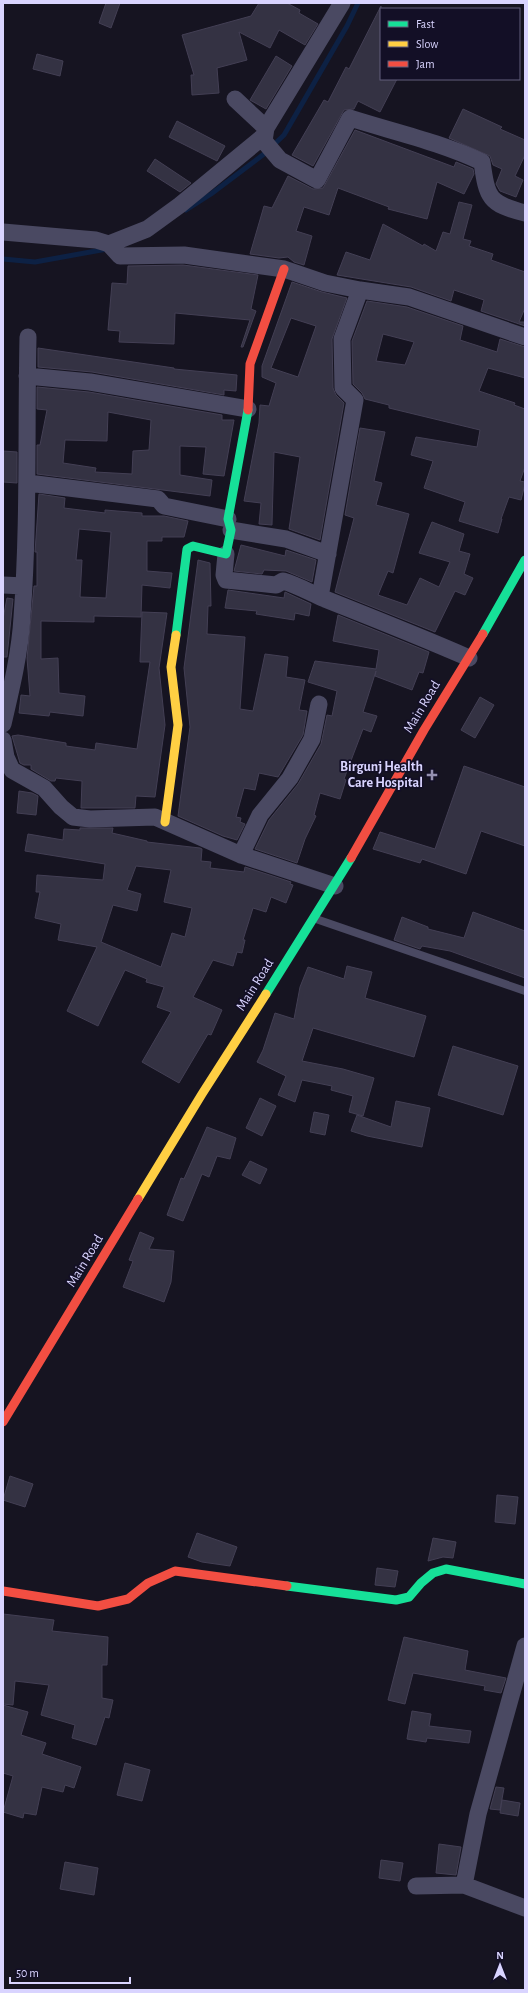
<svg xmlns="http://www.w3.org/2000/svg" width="528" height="1993" viewBox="0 0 528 1993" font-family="'Alegreya Sans',sans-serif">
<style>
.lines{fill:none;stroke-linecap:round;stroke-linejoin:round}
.stream{stroke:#0d2144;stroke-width:5}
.building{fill:#343243;stroke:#433f54;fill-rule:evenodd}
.lane{stroke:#4a4962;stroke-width:8}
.street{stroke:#4a4962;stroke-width:17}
.fast{stroke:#16e098;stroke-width:9}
.slow{stroke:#ffcf43;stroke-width:9}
.jam{stroke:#f24e42;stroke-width:9}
.poi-dot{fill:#9591b1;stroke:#130f26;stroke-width:1.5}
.labels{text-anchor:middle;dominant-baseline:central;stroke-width:3.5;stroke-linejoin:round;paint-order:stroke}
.street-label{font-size:14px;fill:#d9d4ff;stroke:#130f26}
.poi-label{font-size:14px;font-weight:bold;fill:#d9d4ff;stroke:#130f26;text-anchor:end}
</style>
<rect width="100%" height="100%" fill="#161421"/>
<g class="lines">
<path class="stream" d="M186,210L211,194L264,154L284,135L347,26L358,3
M3,259L35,262L107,249"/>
</g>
<path class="building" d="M106,3H120L111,28L99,23Z
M259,3H287L300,10L299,13L318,24L305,45L279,30L270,48L239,32L247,60L217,68L219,93L192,95L191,75H194L182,35L251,16Z
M381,6V79H397L380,112L358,101L354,109L344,110L313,166L292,155L324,100L328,102L346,67L349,69Z
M37,54L63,61L60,76L33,69Z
M276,56L292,66L266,109L250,100Z
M463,109L502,127L500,129L525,140V155L515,176L523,180L516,197L500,191L496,184L502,169L493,165L490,156L449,138Z
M177,121L225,146L217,161L169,137Z
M355,130L454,167L456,162L473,169L474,174L464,194L437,182L427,219L388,209L389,207L338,188L329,215L304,207L296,231L312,236L304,265L294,262L288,257L279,258L250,254L264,206L272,208L288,176L313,189L323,188Z
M155,159L191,183L180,192L147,171Z
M459,202L472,205L463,239L471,241L469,246L493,254L491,260L525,272V308L519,322H525V326L481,311L484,300L454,290L451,301L411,287L337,275L346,252L370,260L383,224L423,246L424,244L436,251L443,232L450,234Z
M183,265L258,275L251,309L256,311L243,347H241L250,320L175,313L174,344L119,342L120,331L108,330L112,283L127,284L128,266Z
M292,282L322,292L347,298L332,339L333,388L336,395L344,403L320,540L289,529L300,457L274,452L272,525L259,524L261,503L244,501L259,423L260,405L269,406L276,383L262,377V366ZM291,318L316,326L298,377L271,368Z
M367,301L407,307L463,326L460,340L497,352L500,339L525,347V378L488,368L479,391L515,403L514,405L525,409V467L520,481L525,482V484L521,500L509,497L501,519H502L498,533L459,521L465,502L424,488L433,461L411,455L416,437L477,447L480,430L389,408V405L365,399L362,393L353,384L352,341ZM383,334L414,342L405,365L376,361Z
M38,348L174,368V369L237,375L236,391L224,390V395L92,372L38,367Z
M37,387L89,392L222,415V420H234L224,476L203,474L206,447L180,446V475L212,480L210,496L37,474V445H40L47,410L37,409ZM108,412L151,420L149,450L133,451L132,474L95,472L96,468L63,463L65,440L107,441Z
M360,428L385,432L374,481L382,483L376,505L409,514L393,573L388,571L378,595L407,605L420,578L439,587L450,562L419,553L432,522L464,534L459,551L470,554L464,574L473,578L465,595L455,591L435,632L335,592L354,518L345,515Z
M3,451L17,452V483L3,482Z
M39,494L65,498L64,508L105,513V510L142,513V516H164L188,521L184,537H162V541H147V571L172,573L170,588L142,585L141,617L94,616V622L41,621V659L58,658L59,693L85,696L83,716L50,712L49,716L19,713L21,695L30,696L27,658L34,586H37V552H35ZM79,529L111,532L106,598L80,597L82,560H76Z
M241,545L285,556L286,550L316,560L312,582L286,571L264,570L262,574L234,571Z
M198,560L210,563L211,606H208L207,634L245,637L240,709L253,711L265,654L288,657L286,677L305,680L299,710L307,711L303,735L278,777L259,773L255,790L244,788L236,817L241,818L240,822L245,824L237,840L223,836L178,816L190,727L184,668Z
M228,590L284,598L285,592L311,604L309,616L295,613L294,620L256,614L257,611L225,608Z
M7,598L13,599L7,657H3V619Z
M142,612L167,613L159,668L165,725L155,797L136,796L135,808H81L82,781L56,778L55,781H51L31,769V765H24L20,763L12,736L18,735L66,743V746L95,750L96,743L137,749L150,662H140Z
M338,615L429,652L423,673L419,672L412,690L375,676L376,671L363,712L377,716L371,732L363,729L344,779L346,780L340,799L320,793L314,815L316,816L305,839L297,863L255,849L269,820L298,784L321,744L327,715L332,716L337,691L308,682L315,661L376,669L379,650L333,641Z
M480,697L494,705L475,738L461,730Z
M464,766L525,787V846L481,831L466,874L422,859L420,863L373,849L380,832L435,849Z
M19,791L32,793L38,796L36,815L17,813Z
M80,828H113L112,833L147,841V842L200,848L202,849L201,861L211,862L210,868L244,872L245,867L291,882L290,884L293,885L286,903L271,897L266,912L253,908L243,940H245L242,953L237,952L233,966L213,960L193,997L222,1010L211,1035L208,1034L179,1083L142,1062L171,1012L157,1007L164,987L146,982L147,979L125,970L98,1026L67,1011L97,947L58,940L61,924L35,918L40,892H36L37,875L103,880L105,864L25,851L28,834L63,840L64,829L80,830ZM136,866L171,870L164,902L192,908L185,937L172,933L161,967L101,942L113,905L137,911L141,894L127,890Z
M473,912L525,931V978L450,951L422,946L420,949L394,940L402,917L428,927V929L464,938Z
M347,966L372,972L365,998L426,1016L414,1057L313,1028L302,1061L343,1069L374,1078L363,1116L349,1112L353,1096L331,1090L332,1086L302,1080L295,1102L278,1095L286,1076L257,1062L263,1050L275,1013L294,1019L300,987L308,967L344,979Z
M453,1046L518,1066L503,1115L438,1095Z
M260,1098L276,1106L262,1136L246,1128Z
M396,1101L430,1108L422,1147L367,1136L351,1131L357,1115L391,1127Z
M314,1112L329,1115L325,1135L310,1132Z
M207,1127L236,1138L230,1159L217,1156L209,1177L202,1174L183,1221L167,1215L181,1178L184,1179Z
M250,1161L267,1169L260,1184L242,1175Z
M140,1232L154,1238L149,1249L174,1251L171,1282L164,1302L123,1287L133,1261L129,1260Z
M10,1476L33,1484L25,1507L3,1500Z
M497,1495L518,1497L515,1524L495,1522Z
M197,1533L237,1547L230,1566L202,1562L188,1557Z
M433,1538L456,1542L453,1558L443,1557L428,1561Z
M377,1568L398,1571L395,1587L375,1585Z
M3,1614L54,1620L52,1631L108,1637L107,1665H102V1698L113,1700L109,1718L105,1717L96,1745L72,1738L75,1725L41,1715L49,1685L15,1681L13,1705L3,1704Z
M404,1637L468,1651L465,1670L506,1678L501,1693L484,1690L485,1686L413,1673L405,1704L388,1700Z
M3,1705L28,1712L21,1735L46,1743L42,1754L81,1767L74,1788L65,1785L63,1792L42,1787L36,1815L24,1813L23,1818L3,1812L13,1776L3,1773Z
M412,1711L431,1714L429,1726L471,1731L469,1743L427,1738L426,1742L407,1739Z
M125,1763L150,1770L142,1801L117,1795Z
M496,1787L504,1788L500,1810L490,1809Z
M502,1800L520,1803L518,1816L500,1813Z
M439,1844L461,1847L456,1875L436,1873Z
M381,1860L403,1863L400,1881L379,1878Z
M65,1862L98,1868L94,1895L60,1889Z"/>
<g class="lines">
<path class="lane" d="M316,919L525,991"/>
<path class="street" d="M235,99L266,128L264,141L280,160L317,180L350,118C394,132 440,142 482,162C487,198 489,204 525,213
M266,128L342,3
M3,232L96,240L109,244L120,256L184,255L284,269L325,283L360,290L409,297L525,337
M109,244L147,229L180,205L265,135
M27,376L90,382L248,409
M28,483L158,499L164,506L228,519
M231,530L286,539L328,554
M226,554L224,575L226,580L276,585L283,581C297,585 311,593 325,599C373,618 421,637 469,658
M3,585L24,586
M320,597L355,400L343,388L342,339L360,290
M3,724C11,690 20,653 22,617C29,524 26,431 28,337
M3,740L6,757L12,770L44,788L61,807L73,817L90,819L155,817L241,855L335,886
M241,855L260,815L290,778L312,739L319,704
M525,1646L478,1814L464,1885L525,1908
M416,1886L464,1885"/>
<path class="fast" d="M483,634L525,560
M176,635L187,549L193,546L226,554L231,530L228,519L248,410
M266,994L351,858
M287,1586L396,1600L409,1597L421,1583L433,1573L446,1569L525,1584"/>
<path class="slow" d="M165,822L178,725L171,667L176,635
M138,1199L202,1094L266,994"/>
<path class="jam" d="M248,410L250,364L284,269
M351,858L424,730L483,634
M3,1422L138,1199
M3,1591L98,1606L128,1599L148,1583L175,1571L287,1586"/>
</g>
<path class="poi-dot" d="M430 769h4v4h4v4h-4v4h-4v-4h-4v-4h4z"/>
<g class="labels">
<g class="street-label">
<text transform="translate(422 707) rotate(-59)">Main Road</text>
<text transform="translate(255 985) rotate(-58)">Main Road</text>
<text transform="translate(85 1261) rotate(-59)">Main Road</text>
</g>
<g class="poi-label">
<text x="423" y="767">Birgunj Health<tspan x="423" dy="16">Care Hospital</tspan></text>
</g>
</g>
<rect width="528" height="1993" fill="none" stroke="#d9d4ff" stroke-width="8"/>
<rect x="380" y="8" width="140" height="72" fill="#130f26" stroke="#625e7d"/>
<rect x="388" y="21" width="20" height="6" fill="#16e098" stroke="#625e7d"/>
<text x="416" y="28" font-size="12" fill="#d9d4ff">Fast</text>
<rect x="388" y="41" width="20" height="6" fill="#ffcf43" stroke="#625e7d"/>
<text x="416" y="48" font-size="12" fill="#d9d4ff">Slow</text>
<rect x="388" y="61" width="20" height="6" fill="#f24e42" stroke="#625e7d"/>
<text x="416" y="68" font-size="12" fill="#d9d4ff">Jam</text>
<g transform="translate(500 1965)" stroke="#130f26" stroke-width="3" paint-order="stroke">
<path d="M0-3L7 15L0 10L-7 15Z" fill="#d9d4ff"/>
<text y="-6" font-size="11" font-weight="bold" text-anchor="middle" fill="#d9d4ff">N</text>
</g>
<path d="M10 1977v6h120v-6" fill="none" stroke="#d9d4ff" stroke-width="2"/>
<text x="16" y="1977" font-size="12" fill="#d9d4ff" stroke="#130f26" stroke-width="3" paint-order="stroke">50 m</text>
</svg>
